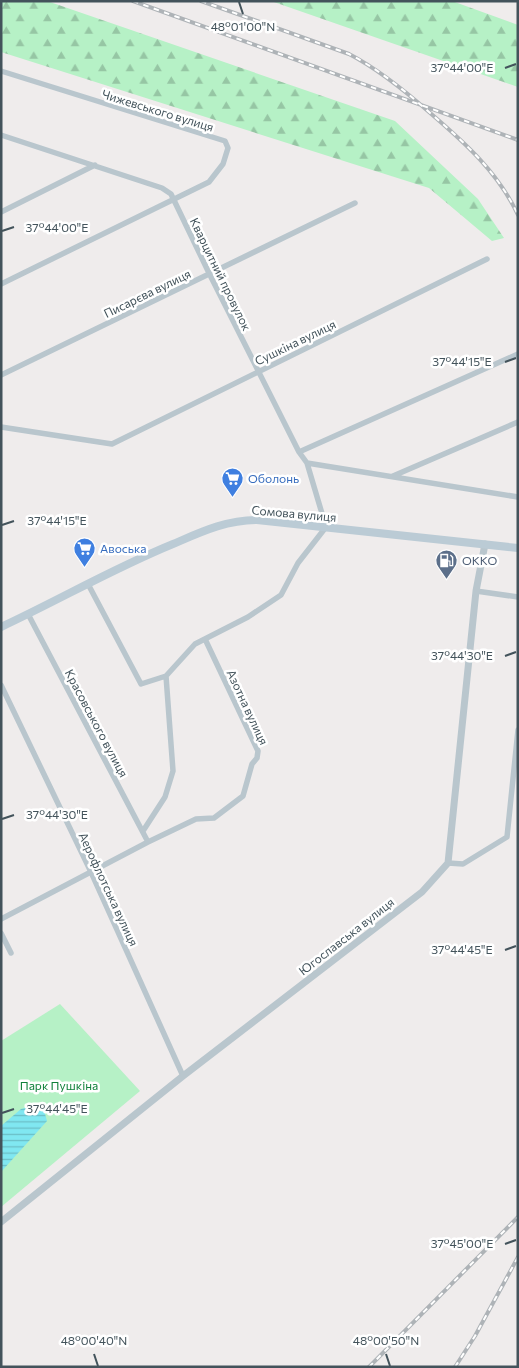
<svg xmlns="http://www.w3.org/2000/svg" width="519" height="1368" viewBox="0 0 519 1368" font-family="Commissioner,sans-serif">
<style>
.green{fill:#b6f1c6}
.forest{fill:url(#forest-firs)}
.water{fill:url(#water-rules)}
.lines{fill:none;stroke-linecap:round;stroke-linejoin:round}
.minor{stroke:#b9c6cd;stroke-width:5.5}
.tertiary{stroke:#b9c6cd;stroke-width:7}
.secondary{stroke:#bbcbd5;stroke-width:8}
.rail-casing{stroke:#aeb3b7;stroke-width:4}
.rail{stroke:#fff;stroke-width:2;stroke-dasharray:5.5;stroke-linecap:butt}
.ticks{fill:none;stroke:#43535b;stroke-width:2}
.labels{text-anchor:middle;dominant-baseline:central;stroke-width:5;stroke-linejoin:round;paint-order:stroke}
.street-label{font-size:12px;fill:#43535b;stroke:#fff}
.shop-label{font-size:12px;fill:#366cbe;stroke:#fff;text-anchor:start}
.service-label{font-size:12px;fill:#4e5e75;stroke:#fff;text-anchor:start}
.park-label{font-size:12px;fill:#10803a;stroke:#fff}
.ticks-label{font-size:12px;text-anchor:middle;fill:#43535b;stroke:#fff;stroke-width:5;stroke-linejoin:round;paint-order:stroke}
</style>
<defs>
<pattern id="forest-firs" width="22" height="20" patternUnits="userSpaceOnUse" patternTransform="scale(1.25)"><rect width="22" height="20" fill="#b6f1c6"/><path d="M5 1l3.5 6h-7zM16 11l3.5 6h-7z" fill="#96c6a4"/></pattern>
<pattern id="water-rules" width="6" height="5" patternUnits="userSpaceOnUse" patternTransform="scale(1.25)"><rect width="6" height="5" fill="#80e7f1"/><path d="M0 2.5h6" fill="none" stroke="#6abec6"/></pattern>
</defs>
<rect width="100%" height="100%" fill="#efecec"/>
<path class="green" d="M60,1004L140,1091L1,1207V1041Z"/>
<path class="forest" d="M1,1H47L395,121L478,199L504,238L492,241L429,188L1,52Z
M271,1H452L518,25V87Z"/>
<path class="water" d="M42,1103L47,1121L1,1172V1126L21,1109Z"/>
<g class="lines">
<path class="minor" d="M1,71L225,141L228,148L223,164L209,182L1,284
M1,135L162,188L171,194L209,273L299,452L307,463L326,527L298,563L281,595L248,617L195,644L166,676L141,684L88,584
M1,212L95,165
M1,375L355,203
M1,427L112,444L487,259
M299,452L518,354
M307,463L518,497
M393,476L518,422
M476,591L518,597
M28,614L148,842
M1,685L91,872L183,1076
M143,831L165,797L173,771L166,676
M448,863L463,864L507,837L518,730
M1,919L148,842L196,819L214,818L243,796L252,764L257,758L258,751L205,639
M1,933L11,953"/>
<path class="tertiary" d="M1,1222L183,1076L422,892L448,863L476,591L485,544"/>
<path class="secondary" d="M1,627C59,600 114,568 173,544C201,532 226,520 257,520L518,548"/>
<defs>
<path id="rail" d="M133,1L518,140
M201,1L349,54C378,69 404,90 429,112C464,142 498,172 518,215
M369,1367L518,1217
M455,1367L475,1336L518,1257"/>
</defs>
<use href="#rail" class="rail-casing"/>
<use href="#rail" class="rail"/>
</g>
<path class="ticks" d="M239,2L243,14M505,68L516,64M2,231L14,227M505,362L516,358M2,525L14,521M505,656L516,652M2,819L14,815M505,950L516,946M2,1113L14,1109M505,1244L516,1240M94,1354L98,1366M386,1354L390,1366"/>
<defs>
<symbol id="supermarket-pin" viewBox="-11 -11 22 30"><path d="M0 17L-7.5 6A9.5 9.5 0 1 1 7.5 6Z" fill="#3f7fe0" stroke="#fff"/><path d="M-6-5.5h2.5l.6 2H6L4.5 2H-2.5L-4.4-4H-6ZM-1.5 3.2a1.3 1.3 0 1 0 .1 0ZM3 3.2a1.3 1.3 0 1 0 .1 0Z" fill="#fff"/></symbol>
<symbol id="fuel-pin" viewBox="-11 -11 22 30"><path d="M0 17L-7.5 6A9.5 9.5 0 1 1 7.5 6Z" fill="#5c6f8a" stroke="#fff"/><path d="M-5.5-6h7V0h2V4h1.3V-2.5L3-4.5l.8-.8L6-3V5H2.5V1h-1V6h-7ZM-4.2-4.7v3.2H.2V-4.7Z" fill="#fff"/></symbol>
</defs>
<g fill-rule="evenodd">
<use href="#supermarket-pin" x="220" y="466" width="25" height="34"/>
<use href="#supermarket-pin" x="72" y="536" width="25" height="34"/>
<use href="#fuel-pin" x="434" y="548" width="25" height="34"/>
</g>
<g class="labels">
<g class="street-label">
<text transform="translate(158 110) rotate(17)">Чижевського вулиця</text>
<text transform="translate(221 274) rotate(64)">Кварцитний провулок</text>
<text transform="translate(147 293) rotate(-26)">Писарєва вулиця</text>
<text transform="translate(295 342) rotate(-26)">Сушкіна вулиця</text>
<text transform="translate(294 513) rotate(5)">Сомова вулиця</text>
<text transform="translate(248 707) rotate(65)">Азотна вулиця</text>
<text transform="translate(97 723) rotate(62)">Красовського вулиця</text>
<text transform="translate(109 889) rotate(65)">Аерофлотська вулиця</text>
<text transform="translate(346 936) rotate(-38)">Югославська вулиця</text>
</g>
<g class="shop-label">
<text x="248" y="478">Оболонь</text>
<text x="100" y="548">Авоська</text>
</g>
<g class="service-label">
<text x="462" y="560">ОККО</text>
</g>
<g class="park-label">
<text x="59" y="1085">Парк Пушкіна</text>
</g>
</g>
<g class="ticks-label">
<text x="243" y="31">48°01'00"N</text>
<text x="462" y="72">37°44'00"E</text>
<text x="57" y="232">37°44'00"E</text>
<text x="462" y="366">37°44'15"E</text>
<text x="57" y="525">37°44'15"E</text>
<text x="462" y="660">37°44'30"E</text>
<text x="57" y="819">37°44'30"E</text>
<text x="462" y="954">37°44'45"E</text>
<text x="57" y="1113">37°44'45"E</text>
<text x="462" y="1248">37°45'00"E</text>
<text x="94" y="1345">48°00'40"N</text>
<text x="386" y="1345">48°00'50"N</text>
</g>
<rect width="519" height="1368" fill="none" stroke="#43535b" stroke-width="5"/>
</svg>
